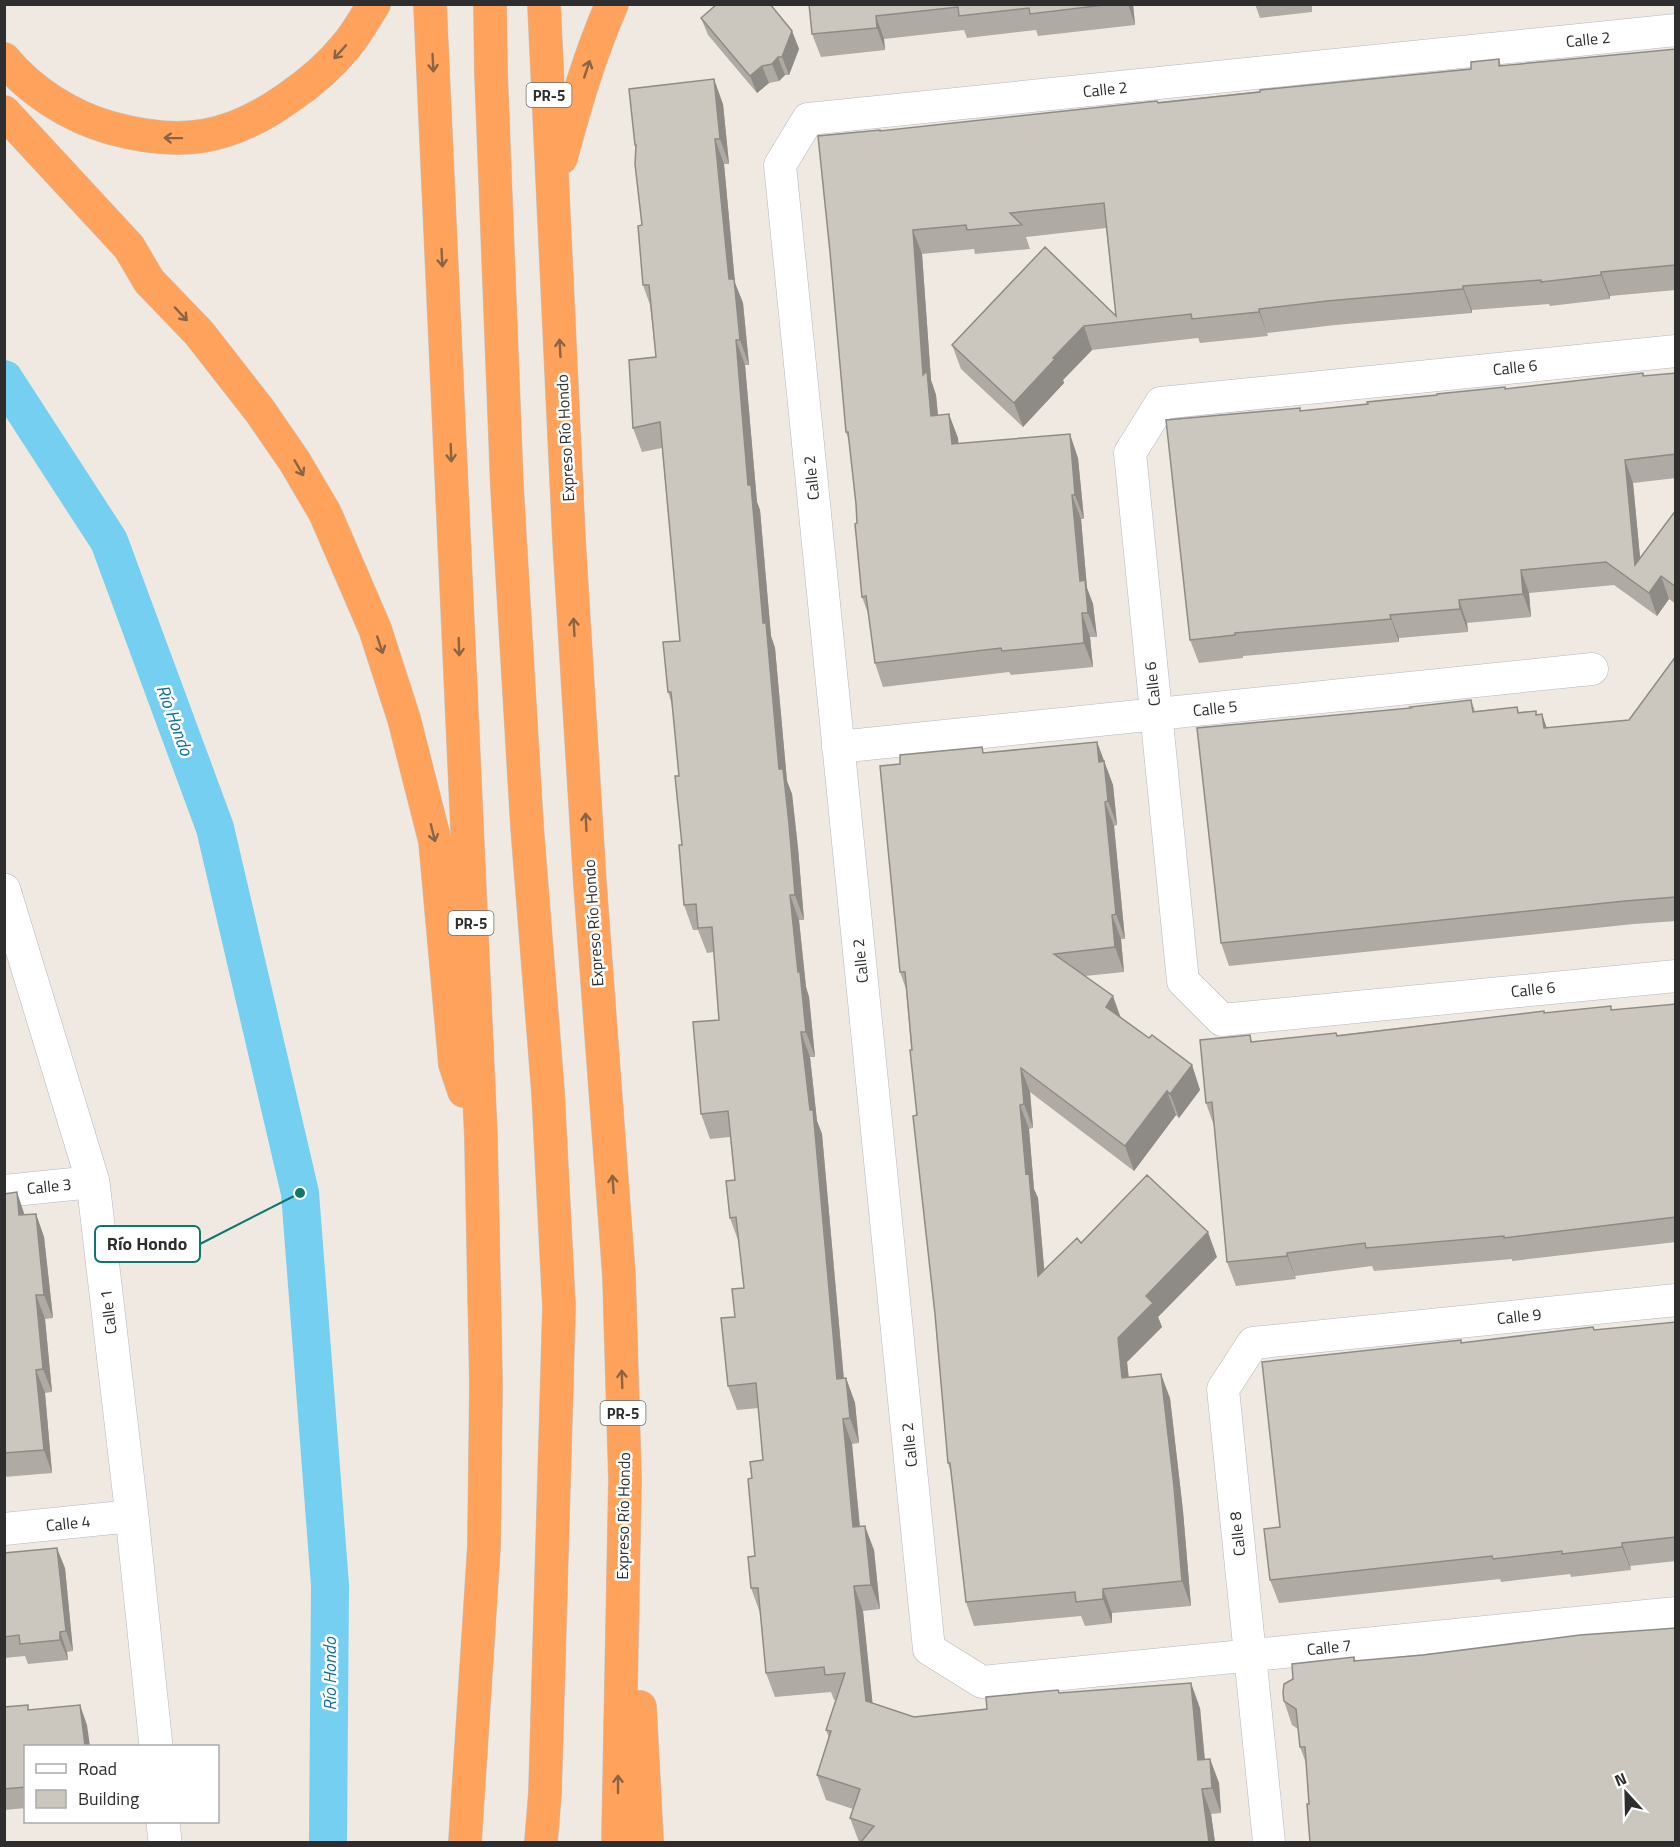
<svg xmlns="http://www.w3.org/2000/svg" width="1680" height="1847" viewBox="0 0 1680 1847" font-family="'Titillium Web',sans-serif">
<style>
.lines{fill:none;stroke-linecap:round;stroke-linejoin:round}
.canal{stroke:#75cff0;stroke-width:38}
.street-casing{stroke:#b4b7c1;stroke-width:33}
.secondary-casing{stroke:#b4b7c1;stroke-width:34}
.highway-casing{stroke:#c9c9c9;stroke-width:34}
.street{stroke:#fff;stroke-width:32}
.secondary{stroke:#fff;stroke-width:33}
.highway{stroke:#ffa35c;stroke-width:33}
.wall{fill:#afaba4}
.shaded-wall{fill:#8e8b86}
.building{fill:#cbc7bf;stroke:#8e8b86;stroke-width:1.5}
.oneway{stroke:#8c6343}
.labels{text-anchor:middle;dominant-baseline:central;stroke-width:5;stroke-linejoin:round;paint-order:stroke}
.shield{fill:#fff;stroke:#6d6d6d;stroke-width:1.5}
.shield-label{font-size:15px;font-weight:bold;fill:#2e2e2e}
.street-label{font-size:16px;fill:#2e2e2e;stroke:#fff}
.water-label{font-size:18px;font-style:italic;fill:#0d6fa3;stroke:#fff}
.leader{fill:none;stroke:#0f766e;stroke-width:2}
.callout-dot{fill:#0f766e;stroke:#fff;stroke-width:2}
.callout{fill:#fff;stroke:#0f766e;stroke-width:2}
.callout-label{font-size:18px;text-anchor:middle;font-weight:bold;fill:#2e2e2e}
</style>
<rect width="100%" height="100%" fill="#efe9e1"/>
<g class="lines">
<path class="canal" d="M4,379L109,541L215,828L300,1193L330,1585L328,1842"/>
<defs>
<path id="street" d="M1676,30L808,119L780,165L929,1649L982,1682L1676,1613
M1676,351L1161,403L1130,453L1183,981L1222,1020L1676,976
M838,747L1592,669
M4,1191L93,1182
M4,1529L132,1516
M1269,1842L1223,1389L1253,1343L1676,1300"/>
<path id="secondary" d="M4,890L93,1182L132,1516L156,1746
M163,1822L165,1842"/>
<path id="highway" d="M430,4L481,1138L486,1384L484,1546L465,1842
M490,4L491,73L507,487L527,826L548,1092L559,1307L545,1793L541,1842
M544,4L569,540L590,884L619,1276L625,1480L618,1842
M4,59C30,91 71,117 111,128C180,147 229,140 288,98C310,83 329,67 346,46C357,33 365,18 374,4
M4,112L129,247L149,281L199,333L260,411L295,462L325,513L375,629L404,719L435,841L455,1064L464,1091
M561,158C575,106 590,54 612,4
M640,1707L647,1842"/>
</defs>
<use href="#street" class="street-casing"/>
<use href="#secondary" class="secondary-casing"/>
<use href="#highway" class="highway-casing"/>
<use href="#street" class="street"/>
<use href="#secondary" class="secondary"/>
<use href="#highway" class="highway"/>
</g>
<path class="wall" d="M809,4H1133L1135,25L1038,36L1036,30L967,38L964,30L884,39L885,50L821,57L812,34Z
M1255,4H1324L1312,6V12L1260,18Z
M701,18L792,31L799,49L789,75H785L779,81L769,83L757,93L708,35Z
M1676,49V290L1610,296V299L1550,306L1549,304L1472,310V313L1335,325L1267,333L1268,336L1200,343L1198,338L1092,350L1063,380L1064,383L1023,427L961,369L952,345L1116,316L1106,228L1026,237L1030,249L975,254L974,249L922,254L931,380L936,395L938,415L958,438V443L1078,458L1084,519H1081L1087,588L1093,604L1097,637H1090L1093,667L1011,675L1009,672L883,687L875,663L869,616L862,597L856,504L849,441L846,432L881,131L1471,69L1499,59L1501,66Z
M723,104L729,164H724L735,283L743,303L749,365H745L757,502L760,510L771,636L775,648L787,781L792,794L798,848L804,920H799L806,987L809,997L815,1057H810L817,1121L822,1134L844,1379L846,1378L855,1403L859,1443L852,1444L860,1526L874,1550L880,1609L863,1611L872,1703L914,1717L987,1709L1059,1693L1200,1708L1205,1759H1210L1219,1783L1221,1813L1211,1814L1215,1842H859L850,1818L853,1809L826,1800L817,1775L829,1738L826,1730L836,1700H834L831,1692L775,1697L766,1673L760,1613L751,1588L755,1556L752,1478L763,1460L759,1408L737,1410L728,1386L735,1317L744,1288L739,1243L730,1218L735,1180L730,1137L710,1139L701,1114L719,1020L714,952L707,953L698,930H693L684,905L679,776L672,705L668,692L680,641L662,448L642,452L633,428L656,357L650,305L643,285L642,225L636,149L635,145Z
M1676,373V478L1633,483L1640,558L1676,510V604L1669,599L1657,616L1614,585L1529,593L1531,617L1467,623L1468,632L1399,638V642L1243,656V658L1199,663L1190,640L1300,408L1301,411L1368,404L1505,387L1506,389Z
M1676,656V921L1634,924L1229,966L1221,943L1411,708L1471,700L1475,711L1517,707L1519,712L1536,711L1537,715L1547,728L1629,720Z
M1097,742L1113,785L1117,825L1114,826L1125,939H1121L1124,972L1085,976L1121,1018L1149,1038L1192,1065L1200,1090L1179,1118L1176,1115L1134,1171L1030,1092L1033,1128L1029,1129L1034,1189L1038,1198L1044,1270L1081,1243L1217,1257L1158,1317L1162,1327L1127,1362L1129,1378L1170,1398L1183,1511L1191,1606L1112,1613V1623L1085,1626L1081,1616L974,1626L966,1602L951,1473L948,1463L906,989L900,972L985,753Z
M1676,1004V1242L1512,1261V1259L1374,1271L1372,1266L1295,1276L1296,1279L1236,1286L1227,1262L1214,1126L1206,1103L1250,1035L1252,1042L1336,1033L1337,1035L1544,1011L1545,1013L1612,1010Z
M4,1194L25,1215L36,1214L44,1237L53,1318L45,1319L52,1392L45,1393L52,1473L4,1477Z
M1676,1322V1561L1630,1566L1631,1570L1571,1577L1570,1574L1501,1582L1500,1579L1279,1603L1270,1580L1280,1527L1462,1343L1593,1327L1594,1330Z
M4,1553L65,1568L73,1651L67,1652L68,1660L28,1664L25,1656L4,1658Z
M1354,1657L1356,1661L1309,1804L1306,1763L1300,1747L1298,1729L1292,1725L1284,1701L1293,1679Z
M4,1707L29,1710L87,1725L26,1746V1808L4,1810Z"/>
<path class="shaded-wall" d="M1128,4H1133L1135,25Z
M876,16L884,39L885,50L877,28Z
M792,31L799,49L789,75L782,57Z
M778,57L785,75L779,81L772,64Z
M762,66L769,83L757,93L750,76Z
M714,79L723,104L729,164L720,139Z
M715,139L724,164L735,283L743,303L749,365L740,340L729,279Z
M913,230L922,254L931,380L936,395L940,440L931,416L923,375Z
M1601,272L1610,296V299L1601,275Z
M1463,286L1472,310V313L1463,289Z
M1259,309L1268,336L1259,312Z
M1084,326L1092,350L1063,380L1064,383L1023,427L1014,403L1053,358Z
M736,340L745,365L757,502L760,510L771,636L775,648L787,781L792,794L798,848L804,920L795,895L779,769L748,485Z
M949,414L958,438L961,468L952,444Z
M1070,434L1078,458L1084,519L1075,495Z
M1625,460L1633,483L1643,588L1635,565Z
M1072,495L1081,519L1087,588L1093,604L1097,637L1088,613L1080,581Z
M1521,570L1529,593L1531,617L1523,594Z
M1661,576L1669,599L1657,616L1649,593Z
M1459,600L1467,623L1468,632L1460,609Z
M1082,613L1090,637L1093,667L1084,643Z
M1390,615L1399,638V642L1391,619Z
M1542,714L1550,737L1544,728Z
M1097,742L1113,785L1117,825L1108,801L1099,762Z
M1105,802L1114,826L1125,939L1116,914Z
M790,895L799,920L806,987L809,997L815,1057L806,1032L798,972Z
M1112,915L1121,939L1124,972L1115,947Z
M1113,996L1122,1021L1106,1007Z
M801,1032L810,1057L817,1121L822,1134L846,1404L837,1379Z
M1192,1065L1200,1090L1179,1118L1170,1094Z
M1021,1068L1030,1092L1033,1128L1024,1104Z
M1167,1091L1176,1115L1134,1171L1125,1146Z
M1020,1105L1029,1129L1034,1189L1038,1198L1047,1300L1038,1276L1026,1174Z
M17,1192L25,1216L19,1215Z
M36,1214L44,1237L53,1318L44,1295Z
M1208,1232L1217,1257L1158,1317L1162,1327L1127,1362L1131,1403L1122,1378L1118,1338L1146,1296Z
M1287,1253L1295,1276L1296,1279L1287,1256Z
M36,1295L45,1319L52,1392L43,1369Z
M36,1370L45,1393L52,1473L44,1450Z
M1161,1374L1170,1398L1183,1511L1191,1606L1182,1581Z
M846,1378L855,1403L859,1443L850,1418Z
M843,1419L852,1444L862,1552L853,1527Z
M865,1526L874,1550L880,1609L871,1585Z
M1622,1543L1630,1566L1631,1570L1622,1547Z
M57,1548L65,1568L73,1651L66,1631Z
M854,1586L863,1611L875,1726L866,1701Z
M1103,1589L1112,1613V1623L1103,1599Z
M60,1632L67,1652L68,1660L60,1640Z
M1191,1683L1200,1708L1207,1785L1198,1760Z
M80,1705L87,1725L90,1746H85Z
M1210,1759L1219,1783L1221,1813L1212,1788Z
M1202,1789L1211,1814L1215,1842H1209Z"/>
<path class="building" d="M717,4H770L792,31L782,57H778L772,64L762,66L750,76L701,18Z
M809,4H1112L1030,14L1029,8L959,16L958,7L876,16L877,28L812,34Z
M1676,49V265L1601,272V275L1541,282V280L1463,286V289L1327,301L1259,309V312L1192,319L1191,314L1084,326L1053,358L1055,359L1014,403L952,345L1045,247L1116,316L1104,203L1010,213L1022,225L967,230L966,225L913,230L923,375L927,371L931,416L949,414L952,444L1070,434L1075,495H1072L1080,581L1085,580L1088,613H1082L1084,643L1002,651L1001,648L875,663L866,596L862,597L855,524L857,523L856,504L848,432H846L830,252L818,136L880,130V131L1157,101L1158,103L1232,95L1260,92V90L1471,69V62L1499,59V66Z
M714,79L720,139H715L729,279H734L740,340H736L748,485H751L763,623H766L779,769H783L789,824L795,895H790L798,972H800L806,1032H801L810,1110H813L837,1379L846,1378L850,1418L843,1419L853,1527L865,1526L871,1585L854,1586L866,1701L914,1717L987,1709L986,1697L1058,1690L1059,1693L1191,1683L1198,1760L1210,1759L1212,1788L1202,1789L1209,1842H861L874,1826L850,1818L860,1789L817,1775L831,1731L826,1730L845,1673L825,1675L824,1667L766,1673L758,1588H751L748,1557L755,1556L748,1479L752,1478L750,1462L763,1460L756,1383L728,1386L721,1318L735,1317L732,1289L744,1288L736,1217L730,1218L726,1181L735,1180L728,1111L701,1114L693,1022L719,1020L712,927L698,928L696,904L684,905L679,845H682L675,776H679L671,692H668L663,642L680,641L660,422L633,428L629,360L656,357L649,285H643L638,226L642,225L635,164L636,145H635L629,89Z
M1643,373V376L1676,373V454L1625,460L1635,565L1676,510V587L1661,576L1649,593L1606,562L1521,570L1523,594L1459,600L1460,609L1390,615L1391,619L1235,633V635L1190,640L1166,420L1300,408V411L1368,404L1367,402L1437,395V394L1505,387V389Z
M1676,656V897L1625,901L1221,943L1197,728L1411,708L1410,707L1471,700L1473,712L1517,707L1518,713L1536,711V715L1542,714L1544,728L1629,720Z
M1097,742L1099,762L1104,761L1108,801L1105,802L1116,914L1112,915L1115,947L1054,954L1113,996L1106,1007L1149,1038L1152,1035L1192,1065L1170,1094L1167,1091L1125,1146L1021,1068L1024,1104L1020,1105L1026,1174L1029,1173L1038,1276L1077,1238L1081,1243L1147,1175L1208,1232L1146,1296L1153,1303L1118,1338L1122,1378L1161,1374L1174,1487L1182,1581L1103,1589V1599L1076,1602L1075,1592L966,1602L950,1463H948L935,1314L913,1116L917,1115L910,1050H912L905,972H900L880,766L900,764V755L982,747L983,753Z
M1676,1004V1217L1504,1238V1236L1366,1248L1365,1243L1287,1253V1256L1227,1262L1212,1102L1206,1103L1200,1040L1250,1035L1251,1042L1336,1033L1337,1036L1544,1011V1013L1611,1006V1010Z
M17,1192L19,1215L36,1214L44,1295H36L43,1369L36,1370L44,1450L4,1453V1194Z
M1676,1322V1537L1622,1543V1547L1562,1554V1551L1493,1559L1492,1556L1270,1580L1264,1529L1280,1527L1262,1362L1461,1340V1343L1593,1327L1594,1330Z
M57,1548L66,1631L60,1632V1640L20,1644L19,1635L4,1637V1553Z
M1676,1628V1842H1310L1307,1804H1309L1305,1747H1300L1296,1709L1284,1701L1283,1693L1284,1684L1293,1679L1292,1664L1354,1657V1661L1423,1655L1580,1635Z
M28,1705V1710L80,1705L85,1746H26V1787L4,1789V1707Z"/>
<defs><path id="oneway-shaft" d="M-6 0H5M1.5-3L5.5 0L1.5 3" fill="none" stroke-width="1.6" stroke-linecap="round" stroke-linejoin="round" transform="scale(1.5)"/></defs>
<g class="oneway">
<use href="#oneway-shaft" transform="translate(340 52) rotate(132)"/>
<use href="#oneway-shaft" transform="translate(433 63) rotate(87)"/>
<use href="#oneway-shaft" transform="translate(587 69) rotate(-72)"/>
<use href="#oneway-shaft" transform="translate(173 138) rotate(-179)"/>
<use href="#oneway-shaft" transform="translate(442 258) rotate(87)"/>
<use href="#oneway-shaft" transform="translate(181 314) rotate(47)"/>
<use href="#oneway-shaft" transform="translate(560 348) rotate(-93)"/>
<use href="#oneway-shaft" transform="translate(451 453) rotate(88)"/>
<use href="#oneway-shaft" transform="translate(299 468) rotate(60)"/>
<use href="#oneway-shaft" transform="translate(574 627) rotate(-93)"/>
<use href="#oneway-shaft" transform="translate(380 645) rotate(72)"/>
<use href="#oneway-shaft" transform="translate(459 647) rotate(88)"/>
<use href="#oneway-shaft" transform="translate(586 822) rotate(-93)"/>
<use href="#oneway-shaft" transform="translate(433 833) rotate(76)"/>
<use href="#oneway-shaft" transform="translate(613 1184) rotate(-94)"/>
<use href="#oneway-shaft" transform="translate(622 1379) rotate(-92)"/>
<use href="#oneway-shaft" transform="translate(618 1784) rotate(-90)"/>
</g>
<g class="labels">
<g class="shield">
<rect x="526.5" y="83" width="45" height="24" rx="4.5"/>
<rect x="448.5" y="911" width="45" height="24" rx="4.5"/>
<rect x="600.5" y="1401" width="45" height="24" rx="4.5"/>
</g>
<g class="shield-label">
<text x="549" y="95">PR-5</text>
<text x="471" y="923">PR-5</text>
<text x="623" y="1413">PR-5</text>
</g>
<g class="street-label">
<text transform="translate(1588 39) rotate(-6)">Calle 2</text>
<text transform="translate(1105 89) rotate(-6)">Calle 2</text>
<text transform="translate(1515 367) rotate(-6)">Calle 6</text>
<text transform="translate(565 438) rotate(-93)">Expreso Río Hondo</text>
<text transform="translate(811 478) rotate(-96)">Calle 2</text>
<text transform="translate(1152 684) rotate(-96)">Calle 6</text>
<text transform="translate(1215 708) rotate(-6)">Calle 5</text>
<text transform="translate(593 923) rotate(-94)">Expreso Río Hondo</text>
<text transform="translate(860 961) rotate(-96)">Calle 2</text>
<text transform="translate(1533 989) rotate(-6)">Calle 6</text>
<text transform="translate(49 1186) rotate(-6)">Calle 3</text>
<text transform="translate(108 1312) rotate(-97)">Calle 1</text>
<text transform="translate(1519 1316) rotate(-6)">Calle 9</text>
<text transform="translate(909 1445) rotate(-96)">Calle 2</text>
<text transform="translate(623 1516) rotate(-89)">Expreso Río Hondo</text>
<text transform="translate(68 1523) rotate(-6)">Calle 4</text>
<text transform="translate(1237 1534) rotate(-96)">Calle 8</text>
<text transform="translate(1329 1647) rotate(-6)">Calle 7</text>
</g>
<g class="water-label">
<text transform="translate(175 720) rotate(70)">Río Hondo</text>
<text transform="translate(329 1674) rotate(-90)">Río Hondo</text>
</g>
</g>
<path class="leader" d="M300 1193L200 1244"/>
<circle class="callout-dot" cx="300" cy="1193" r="6"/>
<rect class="callout" x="95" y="1226" width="105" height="36" rx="6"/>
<g class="callout-label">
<text x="147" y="1250">Río Hondo</text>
</g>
<rect width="1680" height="1847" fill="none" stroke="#2e2e2e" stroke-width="12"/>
<rect x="24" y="1745" width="195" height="78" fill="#ffffff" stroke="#ababab" stroke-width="1.5"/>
<rect x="36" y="1764" width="30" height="9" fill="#ffffff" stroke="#ababab" stroke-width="1.5"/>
<text x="78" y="1775" font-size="18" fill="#2e2e2e">Road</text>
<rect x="36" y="1790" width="30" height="18" fill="#cbc7bf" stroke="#ababab" stroke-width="1.5"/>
<text x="78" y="1805" font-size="18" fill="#2e2e2e">Building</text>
<g transform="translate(1626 1793) rotate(338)" stroke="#ffffff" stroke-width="4.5" paint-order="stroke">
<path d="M0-4.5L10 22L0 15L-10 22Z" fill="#2e2e2e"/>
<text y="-9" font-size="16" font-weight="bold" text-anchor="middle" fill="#2e2e2e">N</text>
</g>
</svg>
